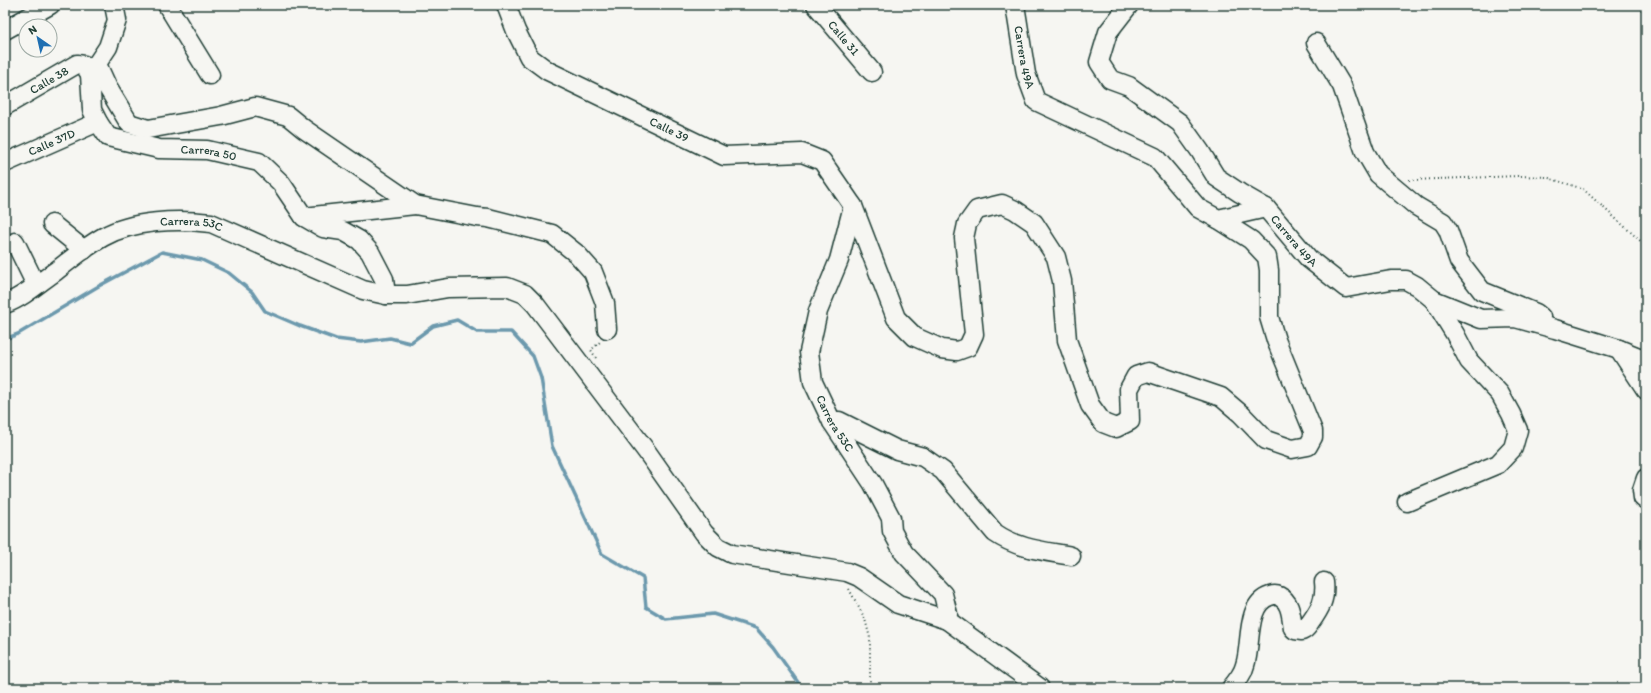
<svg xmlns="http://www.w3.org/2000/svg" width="1651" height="693" viewBox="0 0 1651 693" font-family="Itim,sans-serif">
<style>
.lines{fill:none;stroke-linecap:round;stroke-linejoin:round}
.stream{stroke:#6c99ad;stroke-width:3.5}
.minor-casing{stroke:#1f3d34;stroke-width:21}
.path{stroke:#1f3d34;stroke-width:2;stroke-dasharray:1 3;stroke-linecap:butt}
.minor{stroke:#f6f6f2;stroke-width:18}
.labels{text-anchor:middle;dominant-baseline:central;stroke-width:3.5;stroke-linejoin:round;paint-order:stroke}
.street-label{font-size:12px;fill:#1f3d34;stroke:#f6f6f2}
</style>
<rect width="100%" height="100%" fill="#f6f6f2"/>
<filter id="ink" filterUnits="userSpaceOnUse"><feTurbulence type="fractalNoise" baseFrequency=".025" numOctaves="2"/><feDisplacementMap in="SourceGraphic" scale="8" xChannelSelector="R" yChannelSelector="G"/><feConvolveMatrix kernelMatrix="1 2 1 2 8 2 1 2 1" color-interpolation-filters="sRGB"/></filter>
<g filter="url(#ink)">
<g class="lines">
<path class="stream" d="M5,339L18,334L97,287L162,252L202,260L229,273L252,292L265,311L300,326L336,339L361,342L390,338L410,343L433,326L457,320L477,332H511L533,356L541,378L552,446L602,554L643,578L646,607L666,619L713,614L756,628L773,647L802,688"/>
<defs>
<g id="minor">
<path id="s1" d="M114,5L117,20L108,47L90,74L92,110L98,122L108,137L159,149L207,150L259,162L281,183L304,217L323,228L343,231L359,240L370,252L384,279L386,295"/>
<path d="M167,5L210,75"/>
<path id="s2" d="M506,5L516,31L529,57L548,71L724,156L802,153L822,161L853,206L896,318L915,337L942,349L957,351L968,347L974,334L964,238L967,224L977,210L1002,204L1015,210L1034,223L1056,257L1062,281L1067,340L1090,405L1103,423L1116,428L1130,421L1129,389L1136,376L1148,372L1221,397L1241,414L1266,440L1292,449L1308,446L1313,437V431L1276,340L1269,317V270L1267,257L1251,240L1218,219"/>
<path id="s3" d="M816,5L872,72"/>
<path id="s4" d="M1015,5L1026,74L1036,101L1155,157L1198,208L1218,219L1266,208L1309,259L1346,288L1391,280H1406L1417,286L1434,300L1481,319L1515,318L1555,329L1619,349L1646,360"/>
<path d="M1129,5L1108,32L1099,62L1110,79L1129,86L1180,123L1200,151L1216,177L1240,193L1266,208"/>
<path d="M5,30L50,5"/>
<path d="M1316,43L1342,86L1365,152L1378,174L1416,206L1443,222L1448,230L1459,261L1482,291L1536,313L1541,317"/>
<path d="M97,64L108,88L129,123L148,129L221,116L255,107L288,116L304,129L415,205L477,217L488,218L552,234L577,254L593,272L605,303L607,329"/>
<path id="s5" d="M5,106L77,64L84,65L90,74"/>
<path id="s6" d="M5,163L98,122"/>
<path id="s7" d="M853,206L839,260L818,311L809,352L813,382L832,422L873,484L891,518L892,531L904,553L943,594L948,614L947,620"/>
<path d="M304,217L415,205"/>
<path d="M52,224L84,250"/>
<path d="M15,242L36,285"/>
<path id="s8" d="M5,304C24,297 40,282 56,271C71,259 87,246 103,237C133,220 178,219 211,223L363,290L386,295H407L448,288L507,287L525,294L535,304L647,452L704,533L718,547L732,554L847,572L859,577L898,604L947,620L1040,688"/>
<path d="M1619,349L1646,390"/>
<path d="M832,422L839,421L897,450L923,457L943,471L995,533C1018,549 1044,551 1071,556"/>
<path d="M1646,478L1642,490L1643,498L1646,500"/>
<path d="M1407,502L1498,464L1513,448L1518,430L1511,414L1500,394L1469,361L1455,334L1434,300"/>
<path d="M1231,688C1237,681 1243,674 1245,665C1252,645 1245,604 1270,596C1273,595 1275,594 1279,596C1291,602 1291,616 1293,628L1295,630L1302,631C1307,629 1307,627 1310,623C1320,609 1326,599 1324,582"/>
</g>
</defs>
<use href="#minor" class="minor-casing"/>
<path class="path" d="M1409,180L1519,176L1546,177L1583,189L1646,246
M596,358L591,350L600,342
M849,589L865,619L870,638V688"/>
<use href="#minor" class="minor"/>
</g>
</g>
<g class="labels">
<g class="street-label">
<text stroke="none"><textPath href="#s3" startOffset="43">Calle 31</textPath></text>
<text stroke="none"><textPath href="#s4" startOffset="53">Carrera 49A</textPath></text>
<text stroke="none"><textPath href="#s5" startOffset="51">Calle 38</textPath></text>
<text stroke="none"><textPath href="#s2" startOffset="215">Calle 39</textPath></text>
<text stroke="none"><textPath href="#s6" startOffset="51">Calle 37D</textPath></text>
<text stroke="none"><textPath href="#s1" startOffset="246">Carrera 50</textPath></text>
<text stroke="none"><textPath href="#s8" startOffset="210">Carrera 53C</textPath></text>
<text stroke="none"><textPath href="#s4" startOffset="412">Carrera 49A</textPath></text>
<text stroke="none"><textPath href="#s7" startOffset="230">Carrera 53C</textPath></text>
</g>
</g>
<rect width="1651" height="693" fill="none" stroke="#f6f6f2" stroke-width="20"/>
<rect x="10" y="10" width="1631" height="673" fill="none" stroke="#1f3d34" stroke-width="1.5" filter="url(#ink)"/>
<g transform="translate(38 38) rotate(326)"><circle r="19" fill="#f6f6f2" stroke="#a0aca6"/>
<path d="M0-3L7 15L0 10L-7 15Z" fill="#1f6fb2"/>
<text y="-6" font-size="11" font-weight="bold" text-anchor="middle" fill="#1f3d34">N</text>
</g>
</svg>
